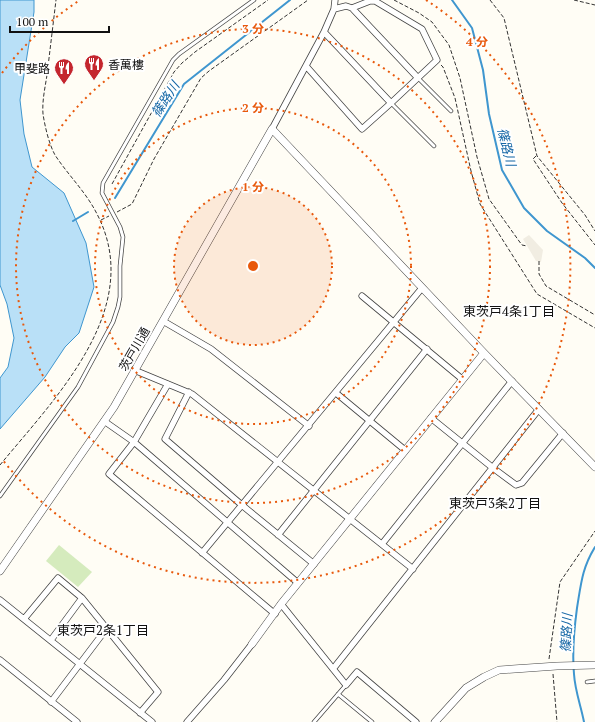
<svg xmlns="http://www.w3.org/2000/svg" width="595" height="722" viewBox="0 0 595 722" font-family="'PT Serif','Noto Sans JP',serif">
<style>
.green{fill:#d5ebbd}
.plaza{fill:#f1ede2}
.water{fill:#b9e0f7;stroke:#3f96cf}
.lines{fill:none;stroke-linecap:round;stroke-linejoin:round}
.stream{stroke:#3f96cf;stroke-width:2}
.service-casing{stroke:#444;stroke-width:4.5}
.minor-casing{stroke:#444;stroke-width:7}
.tertiary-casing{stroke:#444;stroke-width:8}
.path{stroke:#333;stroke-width:1;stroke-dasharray:4 2;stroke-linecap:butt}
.service{stroke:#fff;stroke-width:3}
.minor{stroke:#fff;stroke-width:5.5}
.tertiary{stroke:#fff;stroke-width:7}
.ring{fill:none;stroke:#e8590c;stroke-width:2;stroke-dasharray:2 4}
.labels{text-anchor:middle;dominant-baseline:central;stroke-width:4;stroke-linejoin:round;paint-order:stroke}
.poi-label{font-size:12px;fill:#111;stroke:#fff;text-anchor:start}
.street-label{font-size:12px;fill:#111;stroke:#fff}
.water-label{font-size:13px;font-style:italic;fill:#1768a6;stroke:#fff}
.neighbourhood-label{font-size:13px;fill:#111;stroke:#fff}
.centre{fill:#e8590c;stroke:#fff;stroke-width:2}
.ring-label{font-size:12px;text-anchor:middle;font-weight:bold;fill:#e8590c;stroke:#fff;stroke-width:4;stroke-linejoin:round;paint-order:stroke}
</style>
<rect width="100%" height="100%" fill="#fffdf5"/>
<path class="green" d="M59,545L92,572L78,587L46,561Z"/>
<path class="plaza" d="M529,235L543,250L541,262L536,261L523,239Z"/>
<path class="water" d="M0,0H34V12L20,100L24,134L32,167L64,193L86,243L94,287L79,333L65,347L45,377L0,429V378L8,367L14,338L7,304L0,285Z"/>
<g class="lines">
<path class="stream" d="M452,0L472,28L483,70L489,114L502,170L524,208L547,231L585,258L595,268
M115,198L184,84L290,0
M73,221L88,212
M584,722C581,706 575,691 574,674C572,652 574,630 577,608C581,584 582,568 595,547"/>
<defs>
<path id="service" d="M418,78L451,111
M391,103L434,146
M0,496L78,387L113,322L118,307L120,297V266L123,237L120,227L102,193L103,183L173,60L179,54L254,0
M587,682L595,681
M338,694L372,722
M314,722L346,685"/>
<path id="minor" d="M334,9L346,6L352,8L418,78
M324,32L391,103L437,60L422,29L375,1H370L352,8
M306,66L362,129L391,103
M272,129L324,32L334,9L335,0
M362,296L462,379
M163,321L211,349L309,426
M134,370L192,394L413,569
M168,384L134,442L109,474L275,614
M189,392L165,439L243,506L314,564
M336,393L405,450
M431,418L493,468L516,485L522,483L563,433
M104,421L134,442L298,583
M278,535L427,349
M382,544L512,381
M202,553L422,288
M0,600L152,722
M281,604L346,685L357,672L416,722
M24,619L58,578L82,598L158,692L140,713
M51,640L82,598
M0,660L77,722
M333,669L539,409
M51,702L107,628
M187,722L224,680L252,644"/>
<path id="tertiary" d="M0,571L114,407L272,129L484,353L595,467
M252,644L281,604L484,353
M435,722L466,688L484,677L499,670L557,666L595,665"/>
</defs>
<use href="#service" class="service-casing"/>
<use href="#minor" class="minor-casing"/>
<use href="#tertiary" class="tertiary-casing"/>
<path class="path" d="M394,0L419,13L432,22L449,45L460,78L477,157L489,199L519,241L522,245L527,246
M490,0L504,18L537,156L585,215L595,231
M574,0L595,5
M441,65L443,67L455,98L471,171L480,204L537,294L595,328
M536,156L533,159L562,203L595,245
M112,184L174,72L182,63L195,52L268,0
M117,212L132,204L154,159L201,78L209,71L308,0
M101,220L109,216
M539,261V274L546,286L595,315
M0,465C55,398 146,308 97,214C86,192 68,175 55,155C49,144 45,127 43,114C42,101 45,88 47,75C50,50 53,25 56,0
M549,659L560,582L595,531
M553,674L557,722"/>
<use href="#service" class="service"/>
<use href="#minor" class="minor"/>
<use href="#tertiary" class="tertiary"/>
</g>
<circle cx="253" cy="266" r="79" fill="#e8590c" fill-opacity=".12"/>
<g class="ring">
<circle cx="253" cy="266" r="79"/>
<circle cx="253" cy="266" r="158"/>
<circle cx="253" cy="266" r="237"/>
<path d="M2 73A317 317 0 0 1 80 0M426 0A317 317 0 1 1 2 459"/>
</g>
<defs>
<symbol id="restaurant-pin" viewBox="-11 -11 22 30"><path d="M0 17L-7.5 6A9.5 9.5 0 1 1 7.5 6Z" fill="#c4262e" stroke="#fff"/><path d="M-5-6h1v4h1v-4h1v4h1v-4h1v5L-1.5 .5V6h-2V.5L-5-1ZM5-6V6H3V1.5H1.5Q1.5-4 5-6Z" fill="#fff"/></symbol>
</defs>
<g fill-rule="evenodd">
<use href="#restaurant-pin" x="83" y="53" width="22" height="30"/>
<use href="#restaurant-pin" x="53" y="57" width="22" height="30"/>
</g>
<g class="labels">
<g class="poi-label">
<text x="108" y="64">香萬樓</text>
<text x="50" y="68" text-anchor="end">甲斐路</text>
</g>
<g class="street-label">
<text transform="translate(134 349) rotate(-60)">茨戸川通</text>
</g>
<g class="water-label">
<text transform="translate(165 99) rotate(-57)">篠路川</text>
<text transform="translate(507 147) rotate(76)">篠路川</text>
<text transform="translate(566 633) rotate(-87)">篠路川</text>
</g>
<g class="neighbourhood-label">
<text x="509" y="311">東茨戸4条1丁目</text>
<text x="495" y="503">東茨戸3条2丁目</text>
<text x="103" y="630">東茨戸2条1丁目</text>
</g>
</g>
<circle cx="253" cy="266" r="6" class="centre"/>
<g class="ring-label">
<text x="253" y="33">3 分</text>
<text x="477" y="46">4 分</text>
<text x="253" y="112">2 分</text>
<text x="253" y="191">1 分</text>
</g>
<path d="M10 26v6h99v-6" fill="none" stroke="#111111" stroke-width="2"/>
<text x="16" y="26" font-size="12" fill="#111111" stroke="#ffffff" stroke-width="3" paint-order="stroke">100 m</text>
</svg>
